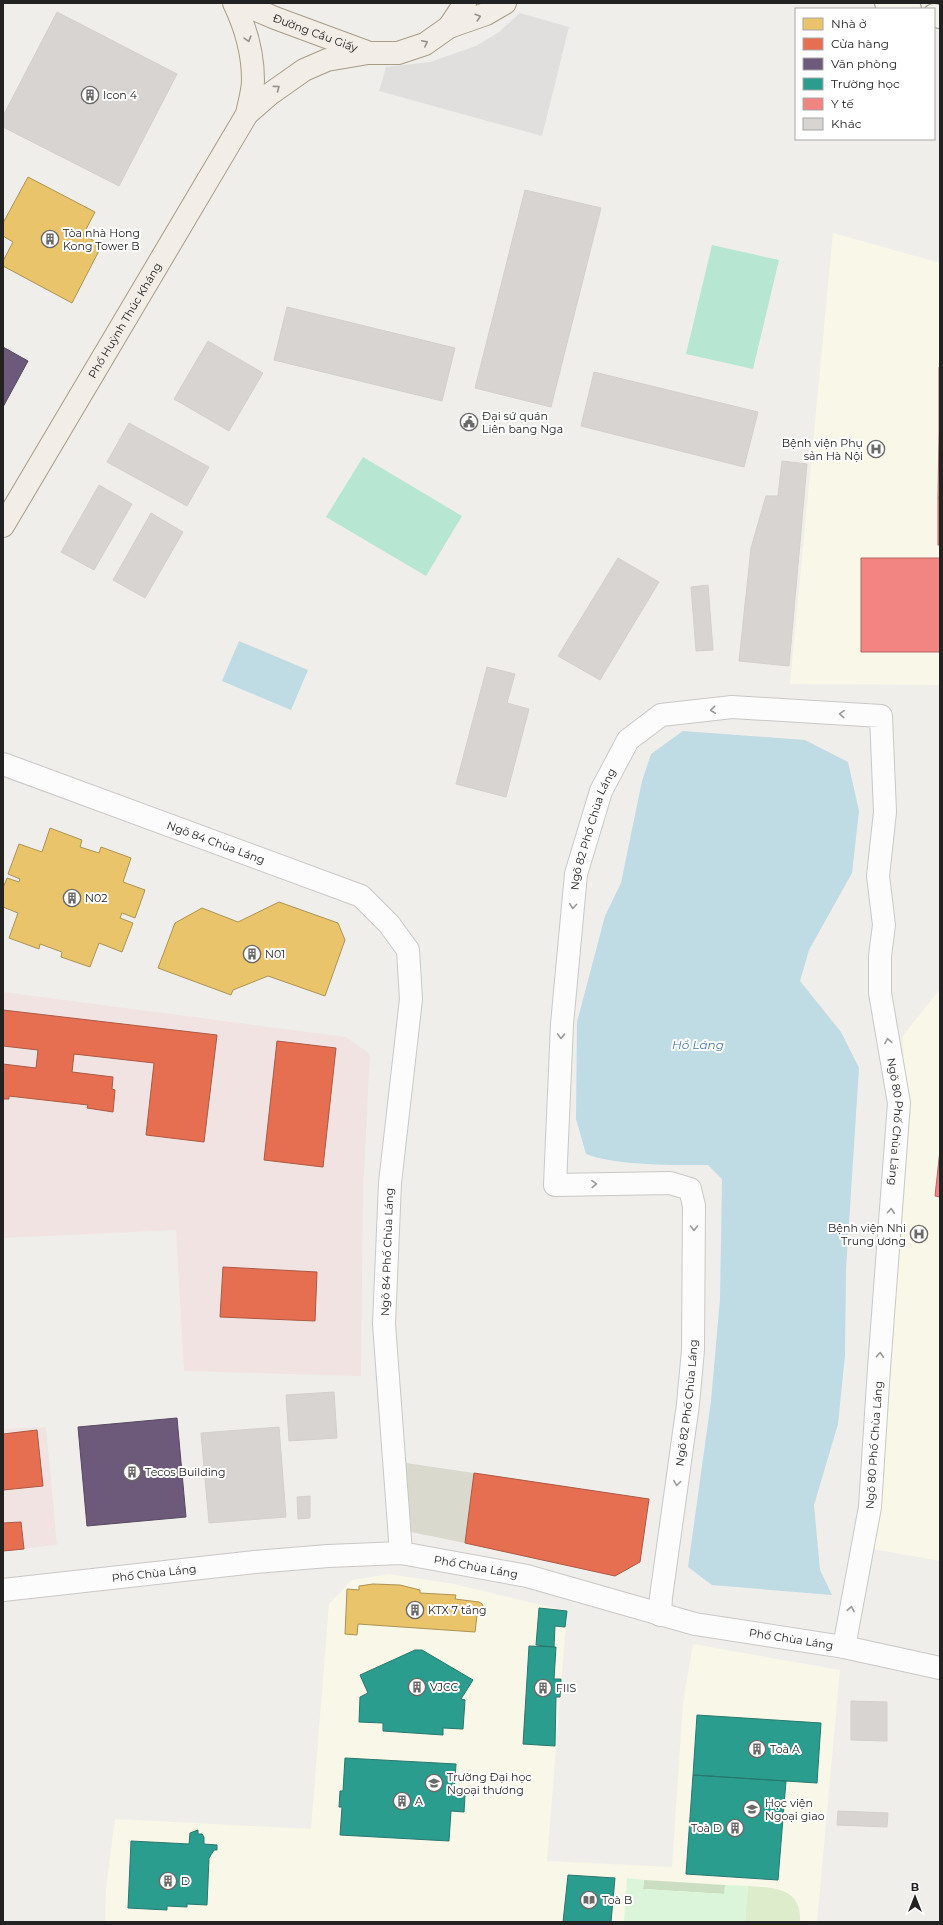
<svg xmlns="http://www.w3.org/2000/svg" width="943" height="1925" viewBox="0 0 943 1925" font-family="Montserrat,sans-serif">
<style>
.commercial{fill:#f1e3e1}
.education{fill:#f8f7e8}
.construction{fill:#d9d9cd}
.grass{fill:#ddeccb}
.forest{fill:#cbdec1}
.park{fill:#daf5da}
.pitch{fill:#b7e6d2}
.parking{fill:#e0dfde}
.water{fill:#bfdbe3}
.homes{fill:#e9c46a;stroke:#ad9354}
.shops{fill:#e76f51;stroke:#ac5843}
.offices{fill:#6d597a;stroke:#564860}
.schools{fill:#2a9d8f;stroke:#28786e}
.health{fill:#f28482;stroke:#b46765}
.building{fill:#d7d4d2;stroke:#d3d0cc}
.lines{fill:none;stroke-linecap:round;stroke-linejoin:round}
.minor-casing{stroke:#c9c8c7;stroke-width:24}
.tertiary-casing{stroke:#c9c8c7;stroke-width:24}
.secondary-casing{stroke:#999a82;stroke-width:24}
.primary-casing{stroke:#a79c86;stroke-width:24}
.minor{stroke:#fdfcfc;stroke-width:22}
.tertiary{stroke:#fdfcfc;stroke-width:22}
.secondary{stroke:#f4f4ed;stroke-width:22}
.primary{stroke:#f3ede7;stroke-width:22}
.oneway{stroke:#95928e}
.oneway2{stroke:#9a9a9a}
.labels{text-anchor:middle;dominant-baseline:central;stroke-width:4;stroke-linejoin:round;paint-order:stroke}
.street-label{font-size:11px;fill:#222;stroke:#fff}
.poi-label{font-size:11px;fill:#222;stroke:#fff;text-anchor:start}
.water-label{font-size:12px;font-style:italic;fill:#4a7aab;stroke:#fff}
</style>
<rect width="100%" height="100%" fill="#f0eeeb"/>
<path class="commercial" d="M3,992L346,1037L370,1054L363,1190L361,1376L184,1371L176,1230L3,1238Z
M46,1427L57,1545L3,1551V1429Z"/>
<path class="education" d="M833,233L940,263V685L790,684Z
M940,989V1561L873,1549L891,1372L907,1096L902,1037Z
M389,1574L454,1584L567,1611L547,1861L672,1867L683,1703L693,1644L840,1670L817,1922H105L106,1888L115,1819L311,1829L329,1604L352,1580Z"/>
<path class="construction" d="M406,1463L474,1473L465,1543L406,1531Z"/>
<path class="grass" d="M748,1886C773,1888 802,1887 800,1922H745Z"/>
<path class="forest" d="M644,1880L725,1885V1894L643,1889Z"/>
<path class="park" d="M627,1878L644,1880L643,1889L724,1894L725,1885L748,1886L745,1922H624Z"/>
<path class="pitch" d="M712,245L779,260L753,369L686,354Z
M363,457L462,516L426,576L326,517Z"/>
<path class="parking" d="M520,13L569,27L542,136L379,91L386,67L430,62L476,46L499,32Z"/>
<path class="water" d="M239,641L308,670L291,710L222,681Z
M683,731L805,740L848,762L859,811L852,873L809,950L800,981L841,1032L859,1068L846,1269L845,1355L838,1424L814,1505L820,1570L832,1595L712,1585L688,1567L711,1401L720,1299L722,1179L708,1165C673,1165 617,1166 586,1154L576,1119L577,1022L605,916L621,883L642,781L651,754Z"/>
<path class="homes" d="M28,177L95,212L83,235L102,245L72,303L3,266V261L13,242L3,236V223Z
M50,828L82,840L80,847L99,853L101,847L131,858L123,882L145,890L135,918L122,913L120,918L133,923L122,952L99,943L90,967L61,957L62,952L40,944L39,949L9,938L18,913L3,907V888L7,878L19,882L20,879L8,874L19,844L42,852Z
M279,902L338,923L345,940L325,996L268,976L233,990L231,995L158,968L175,923L202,908L238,922Z
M373,1584L400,1585L420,1590V1593L456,1595L455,1599L479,1602L482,1604L484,1608L481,1615H477L475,1632L358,1624L357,1635L345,1634L347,1589L359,1590V1586Z"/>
<path class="shops" d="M3,1010L217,1035L204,1142L146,1135L154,1063L74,1054L72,1072L113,1077L112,1089L115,1090L113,1112L87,1108L88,1105L9,1096V1099H3V1064L36,1068L38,1050L3,1046Z
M277,1041L336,1048L323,1167L264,1160Z
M223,1267L317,1272L315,1321L220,1317Z
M37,1430L43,1486L3,1490V1434Z
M474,1473L649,1499L640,1562L615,1576L465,1543Z
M21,1522L24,1549L3,1551V1523Z"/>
<path class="offices" d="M3,347L28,361L3,407Z
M177,1418L186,1517L87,1526L78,1427Z"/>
<path class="schools" d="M539,1608L567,1611L565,1627L555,1626L554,1647L536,1645Z
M529,1646L556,1647L554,1679H561L560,1697H556L555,1746L523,1744Z
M415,1650H422L473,1680L461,1699L465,1700L463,1729L443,1728V1735L383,1731V1723L359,1722L360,1697L368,1693L360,1675Z
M697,1715L821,1723L817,1783L693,1775Z
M345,1758L456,1764L454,1794L465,1795L464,1812L451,1811L449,1841L340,1835L342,1807H339L340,1791H343Z
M693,1775L786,1781L778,1880L686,1874Z
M198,1830V1834H202L204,1837V1844L217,1845V1850H214L209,1858L207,1905L187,1904V1907L167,1906V1910L128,1908L131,1841L189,1844L190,1833Z
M568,1875L615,1878L611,1922H563Z"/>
<path class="health" d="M939,367H940V431H939Z
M939,431H940V498H938Z
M938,498H940V545H938Z
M861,558H940V652H861Z
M940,1150V1197L935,1196Z"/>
<path class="building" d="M57,12L177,74L119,186L3,127V116Z
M525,190L601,208L551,407L475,388Z
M287,307L455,348L442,401L274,360Z
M208,341L263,373L229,431L174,399Z
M594,372L758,412L744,467L581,426Z
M129,423L209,467L187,506L107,462Z
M782,461L807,464L789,666L739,661L751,548L766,496H778Z
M99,485L132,504L94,570L61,552Z
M151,513L183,532L145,598L113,580Z
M618,558L659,582L600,680L558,656Z
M708,585L713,650L696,651L691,587Z
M487,667L515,674L507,703L529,709L506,797L456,784Z
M334,1392L337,1438L289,1441L286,1395Z
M279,1427L286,1517L209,1523L201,1433Z
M310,1496V1518L298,1519L297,1497Z
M851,1701L887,1702V1741L851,1740Z
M838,1811L888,1813L887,1827L837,1825Z"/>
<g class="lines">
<defs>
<g id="minor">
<path id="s1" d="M3,764L361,896L389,924L408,950L411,999L390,1183L384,1324L401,1553"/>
<path id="s2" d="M660,1615L661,1597L688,1404L693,1350L694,1206L690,1189L670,1183L555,1185L562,1024L576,874L601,791L628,740L661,715L732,707L881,716L885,812L878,876L884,925L880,956V993L899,1103L879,1368L870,1507L844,1647"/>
</g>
<g id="tertiary">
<path id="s3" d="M3,1590L255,1562L328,1556L401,1553L527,1576L695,1624L844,1647L940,1668"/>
</g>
<path id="secondary" d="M886,3L910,9
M934,15L940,17"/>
<g id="primary">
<path id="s4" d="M240,3L275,18L367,52"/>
<path d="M449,27L465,3"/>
<path d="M247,114L270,94L304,70L327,60L368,53H398L425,44L449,27L486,14L505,3"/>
<path id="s5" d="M3,526L247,114C249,103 253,91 253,80C253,53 246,28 234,3"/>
</g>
</defs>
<use href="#minor" class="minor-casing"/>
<use href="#tertiary" class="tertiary-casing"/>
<use href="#secondary" class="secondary-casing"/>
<use href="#primary" class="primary-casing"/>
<use href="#minor" class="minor"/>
<use href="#tertiary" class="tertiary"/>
<use href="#secondary" class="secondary"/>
<use href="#primary" class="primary"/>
</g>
<defs><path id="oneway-chevron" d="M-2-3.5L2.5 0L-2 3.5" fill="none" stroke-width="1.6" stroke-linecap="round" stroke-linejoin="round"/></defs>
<g class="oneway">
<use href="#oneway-chevron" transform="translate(478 17) rotate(-18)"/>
<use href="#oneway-chevron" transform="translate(248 39) rotate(74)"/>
<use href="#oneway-chevron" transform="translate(425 43) rotate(-27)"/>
<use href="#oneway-chevron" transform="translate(277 88) rotate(-37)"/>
</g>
<g class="oneway2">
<use href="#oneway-chevron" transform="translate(713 710) rotate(174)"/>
<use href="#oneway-chevron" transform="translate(842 714) rotate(-177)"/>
<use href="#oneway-chevron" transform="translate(573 906) rotate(95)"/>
<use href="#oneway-chevron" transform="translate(561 1036) rotate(92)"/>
<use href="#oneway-chevron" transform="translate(888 1041) rotate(-100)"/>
<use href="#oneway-chevron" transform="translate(594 1184) rotate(-1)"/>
<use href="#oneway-chevron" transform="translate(891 1211) rotate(-86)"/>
<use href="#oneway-chevron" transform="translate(694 1228) rotate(90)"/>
<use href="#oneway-chevron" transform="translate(880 1355) rotate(-86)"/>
<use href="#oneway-chevron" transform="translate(677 1483) rotate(98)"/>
<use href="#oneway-chevron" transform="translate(851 1609) rotate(-79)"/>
</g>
<defs>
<symbol id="building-ring" viewBox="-11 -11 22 22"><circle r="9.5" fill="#fff" stroke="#6a6968" stroke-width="1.5"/><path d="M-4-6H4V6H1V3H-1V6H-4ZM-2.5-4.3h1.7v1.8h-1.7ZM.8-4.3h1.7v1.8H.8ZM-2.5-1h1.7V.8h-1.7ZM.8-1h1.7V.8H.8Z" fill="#6a6968"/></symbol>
<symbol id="civic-ring" viewBox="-11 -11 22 22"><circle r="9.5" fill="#fff" stroke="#6a6968" stroke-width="1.5"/><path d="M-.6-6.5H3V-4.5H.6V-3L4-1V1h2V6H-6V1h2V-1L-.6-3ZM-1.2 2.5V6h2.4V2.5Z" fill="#6a6968"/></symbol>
<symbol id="hospital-ring" viewBox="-11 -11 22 22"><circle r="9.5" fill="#fff" stroke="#6a6968" stroke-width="1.5"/><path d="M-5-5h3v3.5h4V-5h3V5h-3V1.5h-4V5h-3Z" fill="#6a6968"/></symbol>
<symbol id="university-ring" viewBox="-11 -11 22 22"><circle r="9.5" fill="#fff" stroke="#6a6968" stroke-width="1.5"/><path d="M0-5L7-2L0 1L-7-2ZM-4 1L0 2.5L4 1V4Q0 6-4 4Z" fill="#6a6968"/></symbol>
<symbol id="library-ring" viewBox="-11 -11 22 22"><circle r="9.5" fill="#fff" stroke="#6a6968" stroke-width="1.5"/><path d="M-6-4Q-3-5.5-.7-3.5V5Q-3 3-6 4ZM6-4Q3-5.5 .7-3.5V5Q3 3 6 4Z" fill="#6a6968"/></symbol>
</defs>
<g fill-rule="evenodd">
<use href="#building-ring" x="80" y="85" width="20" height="20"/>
<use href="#building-ring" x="40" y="229" width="20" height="20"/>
<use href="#civic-ring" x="459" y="412" width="20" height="20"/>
<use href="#hospital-ring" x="866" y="439" width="20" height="20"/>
<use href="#building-ring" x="62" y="888" width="20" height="20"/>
<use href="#building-ring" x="242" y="944" width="20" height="20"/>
<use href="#hospital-ring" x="909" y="1224" width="20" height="20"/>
<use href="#building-ring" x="122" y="1462" width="20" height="20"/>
<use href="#building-ring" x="405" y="1600" width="20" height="20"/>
<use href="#building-ring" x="407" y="1677" width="20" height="20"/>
<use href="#building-ring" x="533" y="1678" width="20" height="20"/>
<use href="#building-ring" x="747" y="1739" width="20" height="20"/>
<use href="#university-ring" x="424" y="1773" width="20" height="20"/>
<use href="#building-ring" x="392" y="1791" width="20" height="20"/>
<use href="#university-ring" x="742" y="1799" width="20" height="20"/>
<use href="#building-ring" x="725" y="1818" width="20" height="20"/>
<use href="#building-ring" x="158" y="1871" width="20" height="20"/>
<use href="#library-ring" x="579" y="1890" width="20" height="20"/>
</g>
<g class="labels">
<g class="street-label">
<text stroke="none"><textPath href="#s4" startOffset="81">Đường Cầu Giấy</textPath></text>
<text stroke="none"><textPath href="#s5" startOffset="239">Phố Huỳnh Thúc Kháng</textPath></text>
<text stroke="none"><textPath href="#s2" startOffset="924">Ngõ 82 Phố Chùa Láng</textPath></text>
<text stroke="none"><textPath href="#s1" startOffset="227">Ngõ 84 Chùa Láng</textPath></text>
<text stroke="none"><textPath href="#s2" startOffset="1691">Ngõ 80 Phố Chùa Láng</textPath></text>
<text transform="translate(387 1252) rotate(-88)">Ngõ 84 Phố Chùa Láng</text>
<text stroke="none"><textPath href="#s2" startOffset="214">Ngõ 82 Phố Chùa Láng</textPath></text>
<text transform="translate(874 1445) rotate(-86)">Ngõ 80 Phố Chùa Láng</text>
<text stroke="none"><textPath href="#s3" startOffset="476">Phố Chùa Láng</textPath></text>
<text stroke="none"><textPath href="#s3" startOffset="152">Phố Chùa Láng</textPath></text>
<text stroke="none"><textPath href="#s3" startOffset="800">Phố Chùa Láng</textPath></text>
</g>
<g class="poi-label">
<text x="103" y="95">Icon 4</text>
<text x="63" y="233">Tòa nhà Hong<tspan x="63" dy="13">Kong Tower B</tspan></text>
<text x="482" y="416">Đại sứ quán<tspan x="482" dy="13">Liên bang Nga</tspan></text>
<text x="863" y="443" text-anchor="end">Bệnh viện Phụ<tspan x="863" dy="13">sản Hà Nội</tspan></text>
<text x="85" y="898">N02</text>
<text x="265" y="954">N01</text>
<text x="906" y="1228" text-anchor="end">Bệnh viện Nhi<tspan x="906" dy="13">Trung ương</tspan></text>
<text x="145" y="1472">Tecos Building</text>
<text x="428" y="1610">KTX 7 tầng</text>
<text x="430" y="1687">VJCC</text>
<text x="556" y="1688">FIIS</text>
<text x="770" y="1749">Toà A</text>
<text x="447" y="1777">Trường Đại học<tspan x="447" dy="13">Ngoại thương</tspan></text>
<text x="415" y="1801">A</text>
<text x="765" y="1803">Học viện<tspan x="765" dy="13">Ngoại giao</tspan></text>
<text x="722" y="1828" text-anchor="end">Toà D</text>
<text x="181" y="1881">D</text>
<text x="602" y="1900">Toà B</text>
</g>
<g class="water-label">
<text x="698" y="1044">Hồ Láng</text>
</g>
</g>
<rect width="943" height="1925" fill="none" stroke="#222222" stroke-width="8"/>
<rect x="795" y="8" width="140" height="132" fill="#ffffff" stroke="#a7a7a7"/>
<rect x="803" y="18" width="20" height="12" fill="#e9c46a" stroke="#a7a7a7"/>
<text x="831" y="28" font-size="12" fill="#222222">Nhà ở</text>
<rect x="803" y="38" width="20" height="12" fill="#e76f51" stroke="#a7a7a7"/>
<text x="831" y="48" font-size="12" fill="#222222">Cửa hàng</text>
<rect x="803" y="58" width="20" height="12" fill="#6d597a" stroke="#a7a7a7"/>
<text x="831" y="68" font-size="12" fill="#222222">Văn phòng</text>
<rect x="803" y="78" width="20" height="12" fill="#2a9d8f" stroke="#a7a7a7"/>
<text x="831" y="88" font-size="12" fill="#222222">Trường học</text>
<rect x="803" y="98" width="20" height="12" fill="#f28482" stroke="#a7a7a7"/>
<text x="831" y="108" font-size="12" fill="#222222">Y tế</text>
<rect x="803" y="118" width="20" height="12" fill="#d7d4d2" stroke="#a7a7a7"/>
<text x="831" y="128" font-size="12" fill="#222222">Khác</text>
<g transform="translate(915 1897)" stroke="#ffffff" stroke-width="3" paint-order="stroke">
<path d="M0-3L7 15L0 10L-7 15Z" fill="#222222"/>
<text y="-6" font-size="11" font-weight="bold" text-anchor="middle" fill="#222222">B</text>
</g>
</svg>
